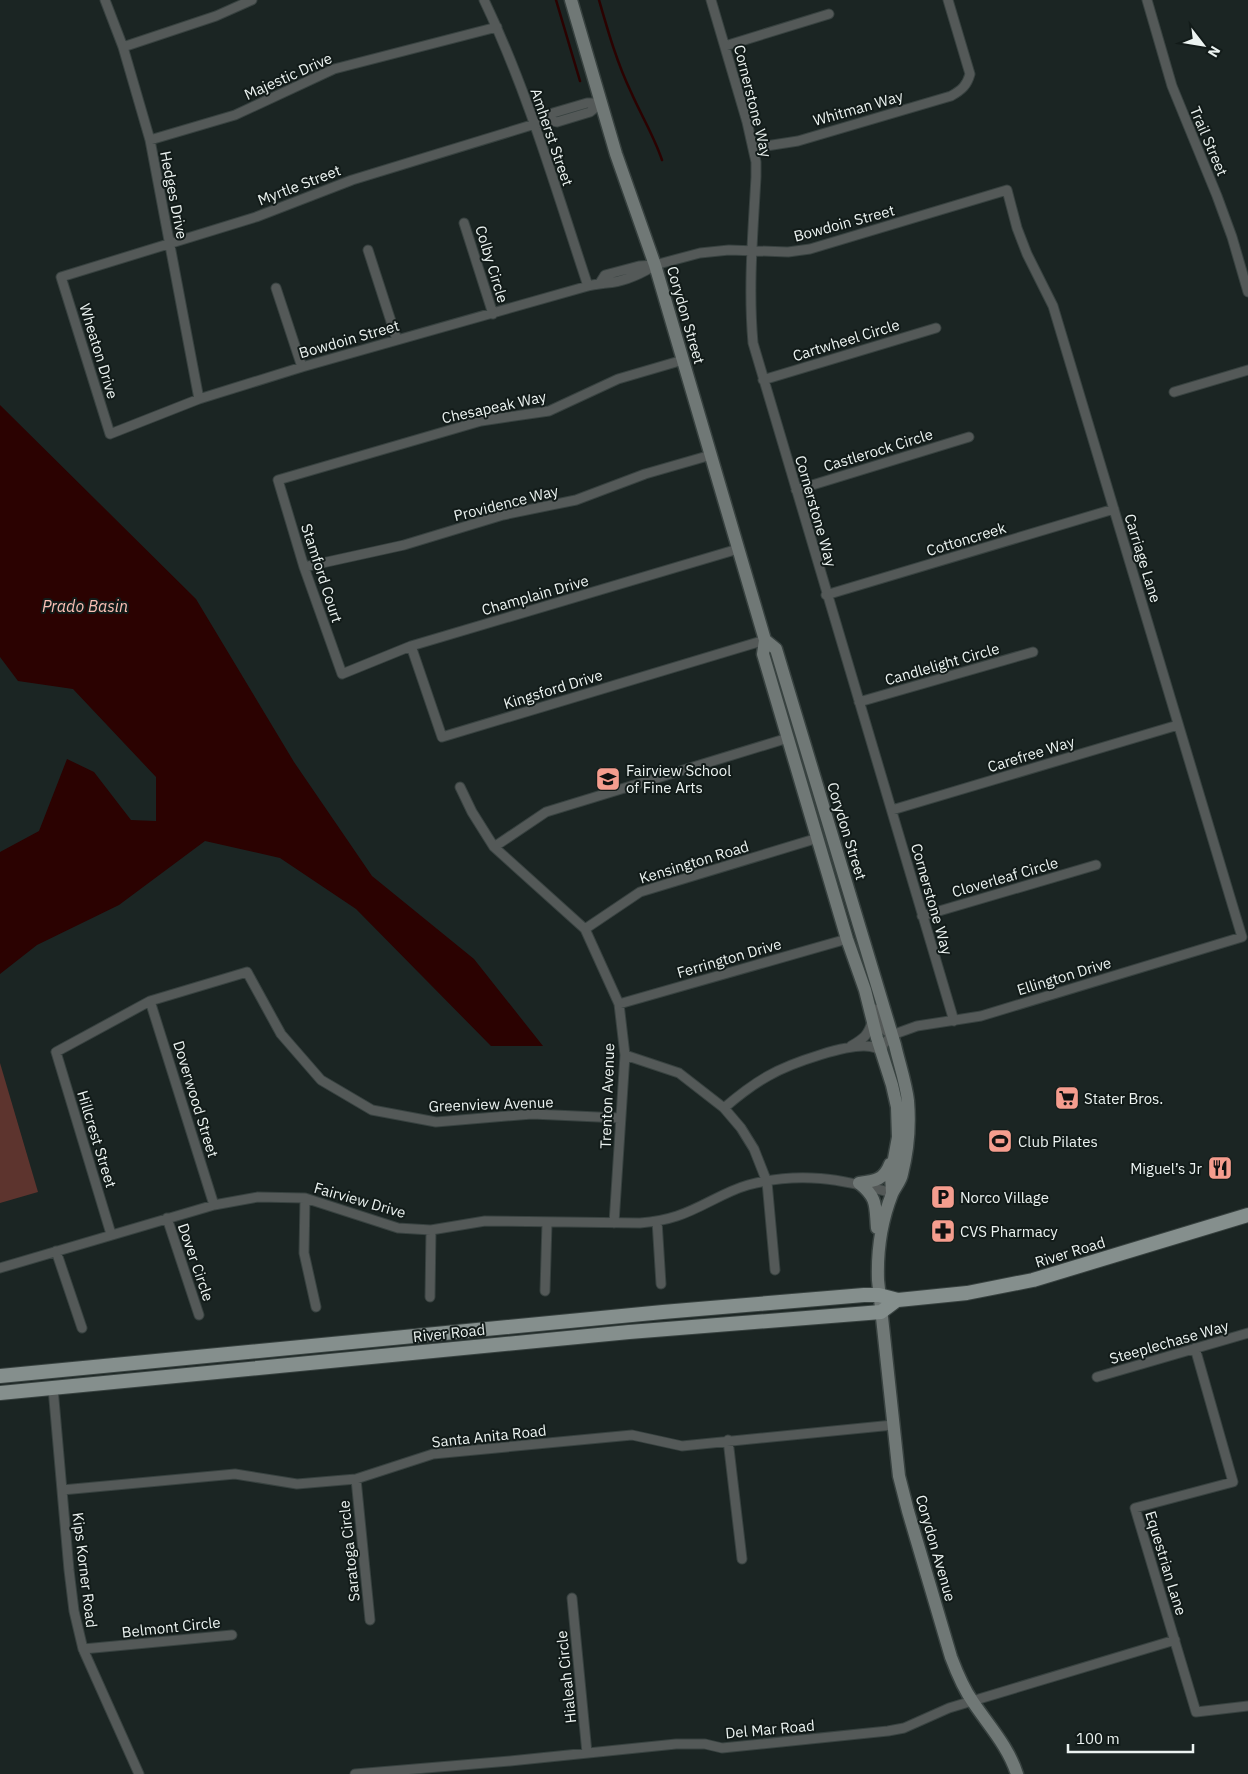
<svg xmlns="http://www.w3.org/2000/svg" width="1248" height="1774" viewBox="0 0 1248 1774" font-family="'IBM Plex Sans',sans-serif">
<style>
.green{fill:#5d342e}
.water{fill:#2b0201}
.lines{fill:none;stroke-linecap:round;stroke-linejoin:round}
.stream{stroke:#2b0201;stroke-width:2.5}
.minor-casing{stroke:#384240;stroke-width:11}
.secondary-casing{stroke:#384240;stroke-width:15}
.primary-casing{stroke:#384240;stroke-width:16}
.minor{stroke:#545958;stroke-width:9}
.secondary{stroke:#707876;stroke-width:12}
.primary{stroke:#858f8d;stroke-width:14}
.labels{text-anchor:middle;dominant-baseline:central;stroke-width:4;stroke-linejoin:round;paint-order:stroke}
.street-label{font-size:15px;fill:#ecf3f1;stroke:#121b19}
.poi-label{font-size:15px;fill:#ecf3f1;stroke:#121b19;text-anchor:start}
.water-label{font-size:16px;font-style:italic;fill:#fcc1b6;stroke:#121b19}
</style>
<rect width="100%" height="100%" fill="#1b2523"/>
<path class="green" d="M0,1063L38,1192L0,1203Z"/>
<path class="water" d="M0,405L196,599L294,762L372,876L474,959L543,1046H491L356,909L280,858L205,841L119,905L37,945L0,974V852L39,831L67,759L94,772L131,820L156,821V777L73,689L18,681L0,657Z"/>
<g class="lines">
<path class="stream" d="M556,0L580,81
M599,0C608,31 617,63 631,92C641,115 654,136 662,160"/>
<defs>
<path id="minor" d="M105,0L123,47L150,140L199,399
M484,0C528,92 556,190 588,286
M711,0L747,122L756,162V177C753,232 748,287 753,343L954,1021
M1147,0L1172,86L1217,196L1232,237L1248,292
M725,46L829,14
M123,47L216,16L252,0
M601,103L590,112L557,122L548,120L535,124L352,180L256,217L61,277L110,434L199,399L302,367L588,286C595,284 600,284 607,283C622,282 640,274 652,267
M548,120L553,113L587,103H601
M150,140L235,115L334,69L497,27
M753,148L798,141L951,96C962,90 967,85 970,74L948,0
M464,223L493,314
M368,250L397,340
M600,283L605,275L639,266L655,265L700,253L729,250L788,252L810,249L1007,190L1017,228L1027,254L1053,306L1242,937L981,1016L917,1026L892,1035L883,1045L882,1053C880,1051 878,1049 876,1048C855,1039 787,1065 768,1076C752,1085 738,1096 724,1108
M276,288L302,367
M683,360L618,379L549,411L481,421L278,480L304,567L342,674L411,646L738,549
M763,380L936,328
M1174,392L1248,370
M796,490L969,437
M304,567L404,545L503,515L576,500L645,474L711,455
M826,595L1114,509
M411,646L442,737L765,640
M859,702L1033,652
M460,787L472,812L494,847L585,929L619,1004L625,1055L614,1223
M892,810L1178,725
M494,847L546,812L788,738
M922,916L1096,865
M585,929L640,892L818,838
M150,1001L214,1205
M619,1004L847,939
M875,1009C879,1020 880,1029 892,1035
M851,1046C863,1039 869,1035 872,1021
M625,1055L679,1073L724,1108L741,1128L754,1149L767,1182L775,1270
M305,1198L304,1253L316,1307
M167,1218L199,1315
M657,1221L661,1284
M111,1234L56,1052L150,1001L247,972L281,1034L321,1080L372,1110L436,1122L532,1114L620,1118
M56,1251L82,1328
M0,1268L214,1205L258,1197L305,1198L398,1228L431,1230L485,1221L640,1223C652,1222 665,1220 677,1216C702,1208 723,1192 748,1185C800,1171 842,1179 892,1193
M545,1291L547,1223
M430,1297L431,1230
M1195,1348L1233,1482L1135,1508L1196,1712L1248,1706
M1097,1377L1248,1333
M53,1388L69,1570L74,1611L83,1649L139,1774
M728,1440L742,1559
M356,1479L370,1620
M62,1490L235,1474L297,1484L356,1479L433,1454L632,1435L682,1446L893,1425
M572,1598L587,1753
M83,1649L232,1635
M355,1774L510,1761L676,1744H705L722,1748L888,1731L904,1728L949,1708L1175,1640"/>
<path id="secondary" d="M571,0L616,154L655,265L765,640L763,654L847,939L865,990L877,1038L892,1085L897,1107L898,1137L891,1175L892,1193
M765,640L776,649L895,1045C899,1063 906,1083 908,1101C910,1125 908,1150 902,1174C901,1181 895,1187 892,1194C881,1222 877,1250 878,1280L899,1476L908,1511L951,1657C957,1673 963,1688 973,1702C989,1726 1008,1746 1017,1774
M859,1183C875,1181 884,1180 890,1164
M859,1183C878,1198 875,1206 877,1228"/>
<path id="primary" d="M0,1376L663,1312L864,1295H879L898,1300L967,1293L1033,1280L1248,1215
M0,1393L629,1332L881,1312L897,1300"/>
</defs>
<use href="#minor" class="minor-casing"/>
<use href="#secondary" class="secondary-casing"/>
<use href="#primary" class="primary-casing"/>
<use href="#minor" class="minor"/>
<use href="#secondary" class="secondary"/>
<use href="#primary" class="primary"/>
</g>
<defs>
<symbol id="school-square" viewBox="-11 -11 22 22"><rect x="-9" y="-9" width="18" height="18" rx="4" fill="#f59d8e" stroke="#121b19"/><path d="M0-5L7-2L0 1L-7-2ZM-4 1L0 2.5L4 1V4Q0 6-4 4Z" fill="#111"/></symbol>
<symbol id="supermarket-square" viewBox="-11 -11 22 22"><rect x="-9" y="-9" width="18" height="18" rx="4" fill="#f59d8e" stroke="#121b19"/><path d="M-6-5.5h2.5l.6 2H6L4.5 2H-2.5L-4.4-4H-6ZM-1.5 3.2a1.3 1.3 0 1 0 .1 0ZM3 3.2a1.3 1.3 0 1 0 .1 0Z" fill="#111"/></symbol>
<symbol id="stadium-square" viewBox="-11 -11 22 22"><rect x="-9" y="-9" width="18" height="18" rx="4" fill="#f59d8e" stroke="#121b19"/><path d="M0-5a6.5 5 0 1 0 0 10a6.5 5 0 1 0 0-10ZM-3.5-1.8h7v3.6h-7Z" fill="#111"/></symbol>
<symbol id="restaurant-square" viewBox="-11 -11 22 22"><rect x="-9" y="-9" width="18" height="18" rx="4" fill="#f59d8e" stroke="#121b19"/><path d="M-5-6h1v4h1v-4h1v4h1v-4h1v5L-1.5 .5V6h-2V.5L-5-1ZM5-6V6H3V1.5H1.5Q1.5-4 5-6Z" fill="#111"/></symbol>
<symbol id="parking-square" viewBox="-11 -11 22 22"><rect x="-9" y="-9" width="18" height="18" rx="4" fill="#f59d8e" stroke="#121b19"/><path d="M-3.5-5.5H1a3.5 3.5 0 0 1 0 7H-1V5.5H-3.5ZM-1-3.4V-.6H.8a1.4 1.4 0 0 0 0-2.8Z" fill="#111"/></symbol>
<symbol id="pharmacy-square" viewBox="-11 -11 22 22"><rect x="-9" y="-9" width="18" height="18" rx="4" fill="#f59d8e" stroke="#121b19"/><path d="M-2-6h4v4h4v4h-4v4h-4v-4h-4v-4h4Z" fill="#111"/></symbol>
</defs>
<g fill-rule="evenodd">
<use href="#school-square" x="594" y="765" width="28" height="28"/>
<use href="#supermarket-square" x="1053" y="1084" width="28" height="28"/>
<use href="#stadium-square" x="986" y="1127" width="28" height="28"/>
<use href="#restaurant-square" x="1206" y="1154" width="28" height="28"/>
<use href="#parking-square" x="929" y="1183" width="28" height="28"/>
<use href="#pharmacy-square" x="929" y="1217" width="28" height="28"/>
</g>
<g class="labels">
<g class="street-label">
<text transform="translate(288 76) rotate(-24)">Majestic Drive</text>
<text transform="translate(753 101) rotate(76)">Cornerstone Way</text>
<text transform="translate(858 108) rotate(-16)">Whitman Way</text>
<text transform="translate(552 137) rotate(71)">Amherst Street</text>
<text transform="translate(1209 141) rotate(67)">Trail Street</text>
<text transform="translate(299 185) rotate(-21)">Myrtle Street</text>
<text transform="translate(174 195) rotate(79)">Hedges Drive</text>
<text transform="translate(844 223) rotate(-15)">Bowdoin Street</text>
<text transform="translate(492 264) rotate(73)">Colby Circle</text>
<text transform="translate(686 315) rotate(74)">Corydon Street</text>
<text transform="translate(349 339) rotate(-16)">Bowdoin Street</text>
<text transform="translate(846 340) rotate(-17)">Cartwheel Circle</text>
<text transform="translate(99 351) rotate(73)">Wheaton Drive</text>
<text transform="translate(494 407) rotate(-12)">Chesapeak Way</text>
<text transform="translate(878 450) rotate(-17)">Castlerock Circle</text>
<text transform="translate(506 503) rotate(-14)">Providence Way</text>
<text transform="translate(816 511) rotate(74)">Cornerstone Way</text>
<text transform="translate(966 539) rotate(-17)">Cottoncreek</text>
<text transform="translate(1143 558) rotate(73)">Carriage Lane</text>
<text transform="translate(322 573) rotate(72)">Stamford Court</text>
<text transform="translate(535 595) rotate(-16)">Champlain Drive</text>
<text transform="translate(942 664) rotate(-16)">Candlelight Circle</text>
<text transform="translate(553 689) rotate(-17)">Kingsford Drive</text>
<text transform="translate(1031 754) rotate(-17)">Carefree Way</text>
<text transform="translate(847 831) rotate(73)">Corydon Street</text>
<text transform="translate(694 862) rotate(-17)">Kensington Road</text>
<text transform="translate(1005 877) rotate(-16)">Cloverleaf Circle</text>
<text transform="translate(932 899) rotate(74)">Cornerstone Way</text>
<text transform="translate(729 958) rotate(-16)">Ferrington Drive</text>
<text transform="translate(1064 976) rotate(-17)">Ellington Drive</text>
<text transform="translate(607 1096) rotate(-88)">Trenton Avenue</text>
<text transform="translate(196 1099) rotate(73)">Doverwood Street</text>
<text transform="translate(491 1104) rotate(-2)">Greenview Avenue</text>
<text transform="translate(97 1139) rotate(73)">Hillcrest Street</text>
<text transform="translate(360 1200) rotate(16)">Fairview Drive</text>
<text transform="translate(1070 1252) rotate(-17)">River Road</text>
<text transform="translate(196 1262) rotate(71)">Dover Circle</text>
<text transform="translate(449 1333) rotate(-6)">River Road</text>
<text transform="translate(1169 1342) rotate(-16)">Steeplechase Way</text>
<text transform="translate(489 1436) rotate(-6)">Santa Anita Road</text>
<text transform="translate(936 1548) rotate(74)">Corydon Avenue</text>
<text transform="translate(349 1551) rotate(-96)">Saratoga Circle</text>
<text transform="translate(1166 1563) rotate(73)">Equestrian Lane</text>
<text transform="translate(85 1570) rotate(83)">Kips Korner Road</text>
<text transform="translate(171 1627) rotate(-6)">Belmont Circle</text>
<text transform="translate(566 1677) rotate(-96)">Hialeah Circle</text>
<text transform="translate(770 1729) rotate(-5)">Del Mar Road</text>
</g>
<g class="poi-label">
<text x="626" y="770">Fairview School<tspan x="626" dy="17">of Fine Arts</tspan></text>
<text x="1084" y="1098">Stater Bros.</text>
<text x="1018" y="1141">Club Pilates</text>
<text x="1202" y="1168" text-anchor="end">Miguel’s Jr</text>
<text x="960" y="1197">Norco Village</text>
<text x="960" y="1231">CVS Pharmacy</text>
</g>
<g class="water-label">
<text x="85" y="606">Prado Basin</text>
</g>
</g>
<g transform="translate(1203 45) rotate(121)" stroke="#121b19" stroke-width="4" paint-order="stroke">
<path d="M0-4L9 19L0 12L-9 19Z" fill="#ecf3f1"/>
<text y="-8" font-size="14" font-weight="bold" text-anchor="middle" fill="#ecf3f1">N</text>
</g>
<path d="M1068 1744v8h125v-8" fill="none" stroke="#ecf3f1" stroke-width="2.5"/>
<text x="1076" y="1744" font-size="15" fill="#ecf3f1" stroke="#121b19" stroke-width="4" paint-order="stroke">100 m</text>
</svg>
